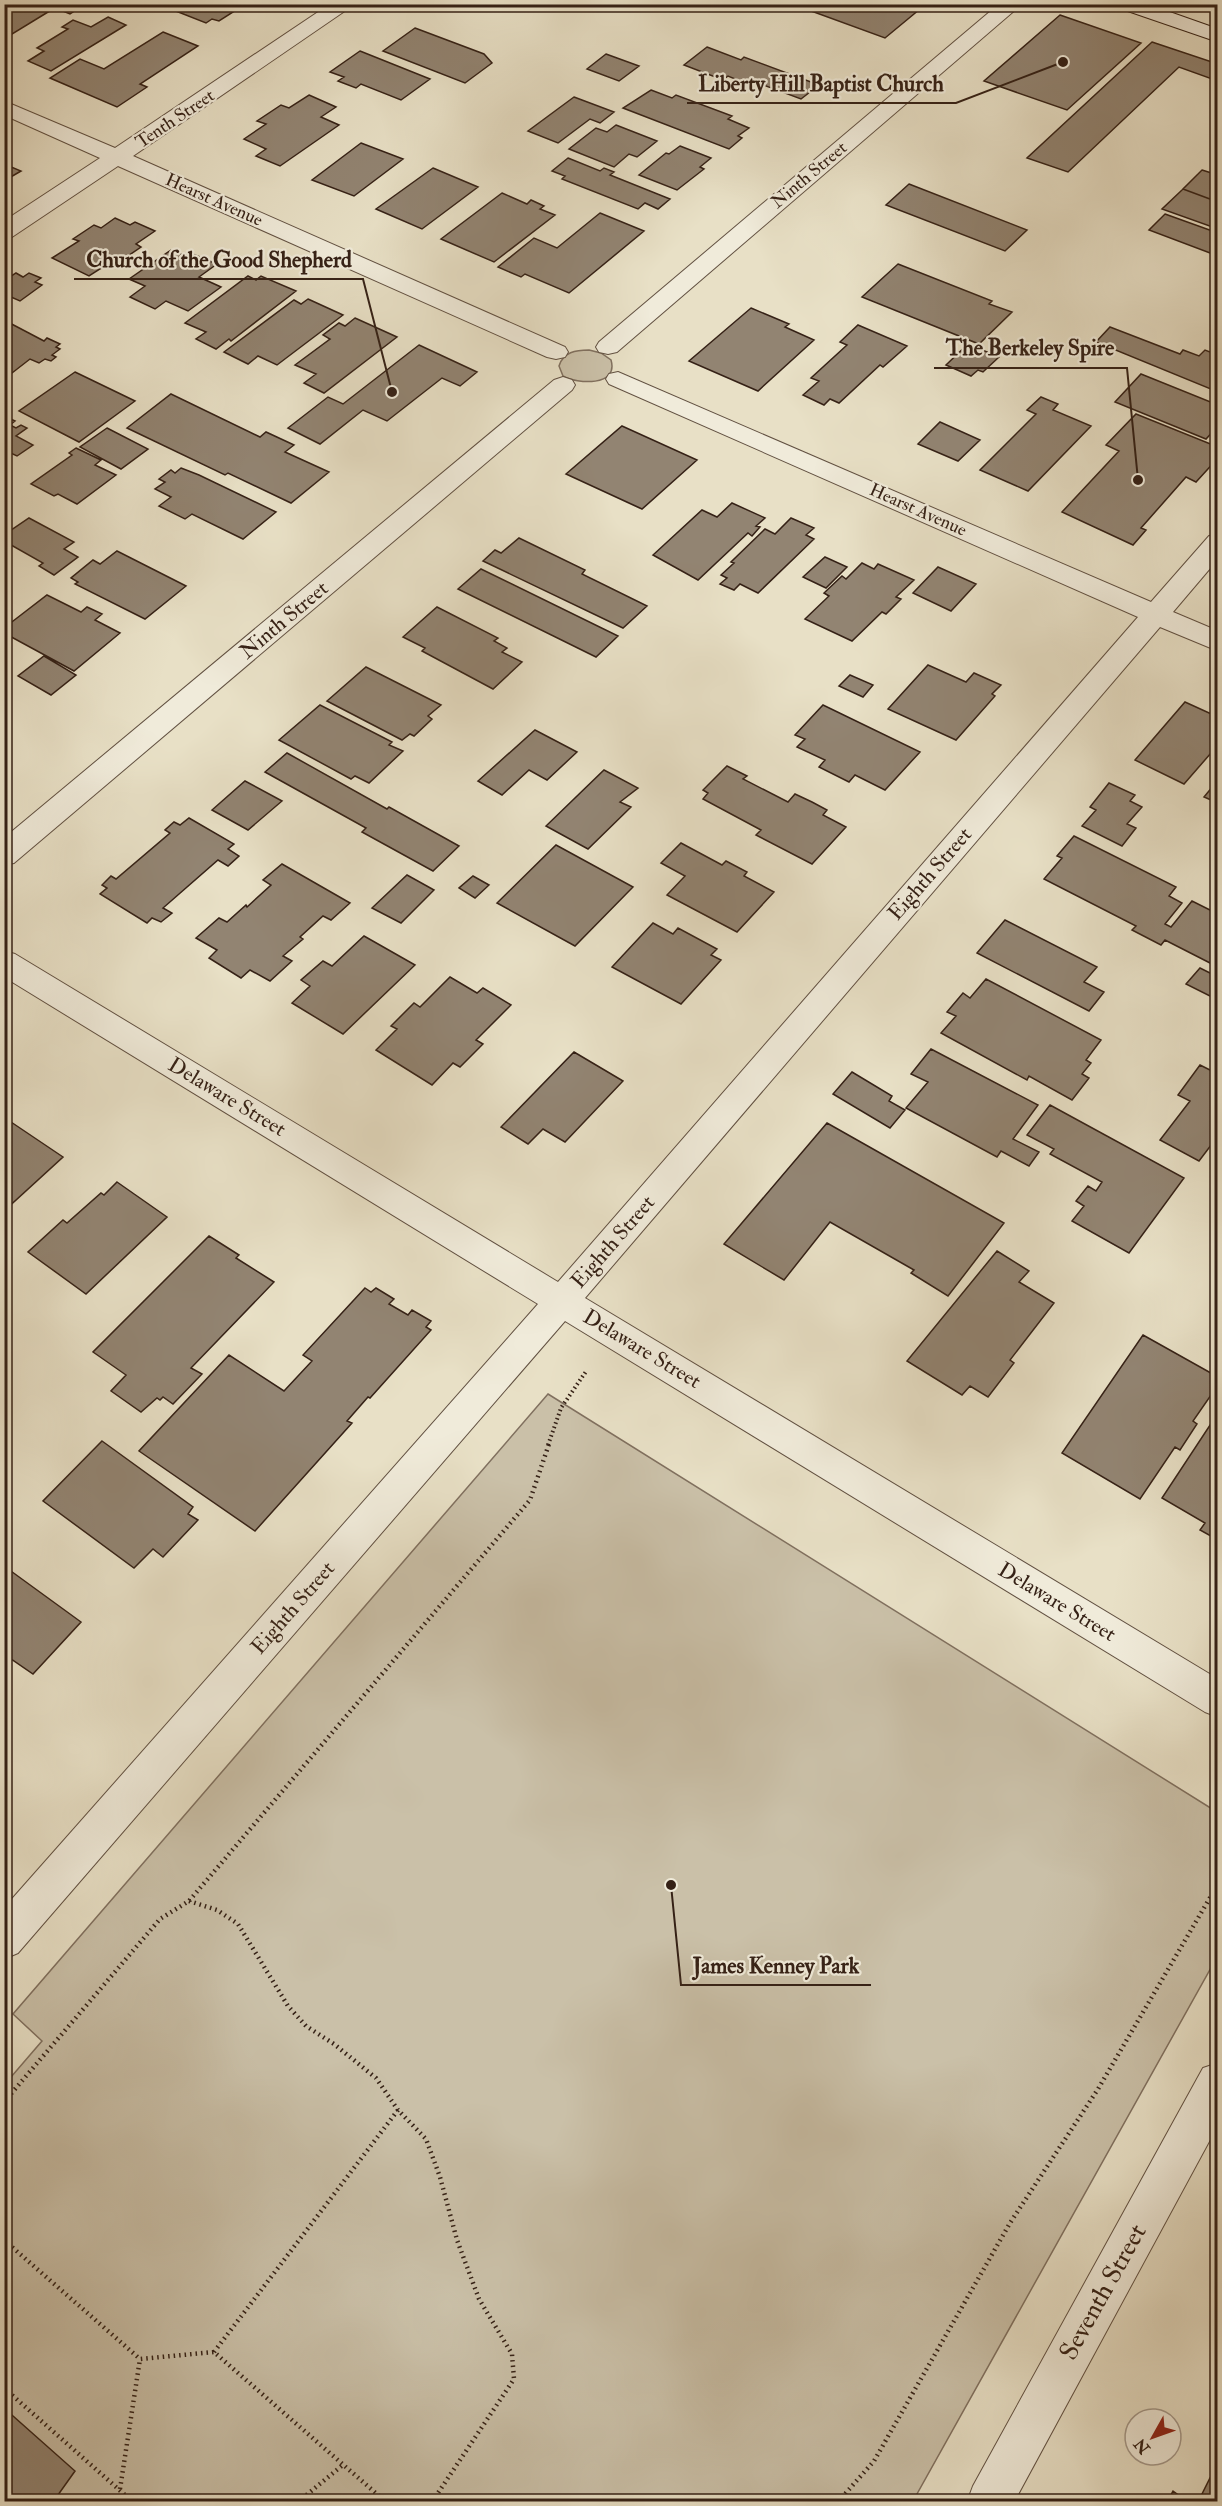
<svg xmlns="http://www.w3.org/2000/svg" width="1222" height="2506" viewBox="0 0 1222 2506" font-family="'IM FELL Double Pica',serif">
<style>
.green{fill:#cac0a8;stroke:#80705f;stroke-width:1.5}
.building{fill:#928472;stroke:#352116;stroke-width:1.5}
.lines{fill:none;stroke-linecap:round;stroke-linejoin:round}
.minor-casing{stroke:#625142;stroke-width:2}
.secondary-casing{stroke:#352116;stroke-width:2}
.path-far1{stroke:#352116;stroke-width:4;stroke-dasharray:1.5 3;stroke-linecap:butt}
.path{stroke:#352116;stroke-width:4.5;stroke-dasharray:1.5 4;stroke-linecap:butt}
.minor{fill:#f0ebda;fill-rule:evenodd}
.secondary{fill:#f0ebda;fill-rule:evenodd}
.labels{text-anchor:middle;dominant-baseline:central;stroke-width:4.5;stroke-linejoin:round;paint-order:stroke}
.far-street-label{font-size:18px;fill:#352116;stroke:#f0ebda}
.street-label{font-size:21px;fill:#352116;stroke:#f0ebda}
.near-street-label{font-size:26px;fill:#352116;stroke:#f0ebda}
.leader{fill:none;stroke:#352116;stroke-width:2}
.callout-dot{fill:#352116;stroke:#f0ebda;stroke-width:2}
.callout-label{font-size:22px;text-anchor:middle;font-weight:bold;fill:#352116;stroke:#f0ebda;stroke-width:4.5;stroke-linejoin:round;paint-order:stroke}
</style>
<rect width="100%" height="100%" fill="#e8e0c6"/>
<filter id="stains"><feTurbulence type="fractalNoise" baseFrequency=".00333" numOctaves="4"/><feColorMatrix values="0 0 0 0 .2 0 0 0 0 .09 0 0 0 0 .02 0 0 0 .5 -.17"/></filter>
<radialGradient id="worn" r=".72"><stop offset=".6" stop-color="#630" stop-opacity="0"/><stop offset="1" stop-color="#630" stop-opacity=".3"/></radialGradient>
<path class="green" d="M589,350L601,353L611,360C619,387 577,384 563,376L559,366C563,352 576,350 589,350Z
M548,1394L1217,1812V1957L913,2501L5,2502V2084L42,2041L13,2014Z"/>
<path class="building" d="M13,4H29L48,12L4,39V9Z
M57,4H85L70,14L53,7Z
M158,4H233L241,7L219,21L212,19L206,23Z
M792,4H926L885,38Z
M1060,15L1141,43L1067,110L984,81Z
M108,17L126,25L51,71L28,61L44,51L37,48L68,29L62,27L73,20L91,27Z
M415,28L484,54L492,63L465,83L383,51Z
M163,32L198,46L140,84L147,87L117,107L50,78L80,59L104,69Z
M1152,42L1218,64V73L1212,79L1179,67L1068,172L1027,158Z
M707,47L741,60L744,57L819,85L801,99L750,80L745,83L728,76L723,80L684,65Z
M360,51L430,79L401,100L361,84L356,88L338,81L344,77L330,72Z
M606,54L639,66L619,81L587,69Z
M651,90L672,98L676,95L732,116L728,119L749,128L738,136L742,138L729,149L623,108Z
M309,95L336,107L321,117L339,125L280,166L256,156L266,149L244,139L266,124L257,121L281,105L289,108Z
M574,97L614,112L600,123L590,119L558,143L528,131Z
M616,125L657,141L637,157L629,154L614,167L569,149L596,128L607,132Z
M361,143L403,159L354,196L312,180Z
M680,146L711,158L700,167L704,169L677,190L639,175L666,153L669,154Z
M568,158L600,171L604,168L614,172L610,175L670,199L658,209L645,203L638,209L562,179L565,176L552,171Z
M4,164L21,171L4,181Z
M433,168L478,187L422,229L376,209Z
M1202,170L1218,175V202L1183,189Z
M909,184L1027,230L1005,251L886,205Z
M1183,189L1218,202V229L1162,209Z
M502,193L527,204L531,200L544,206L540,209L555,215L494,262L441,239Z
M600,213L644,231L569,293L525,274L521,277L498,267L534,238L557,248Z
M1165,214L1218,233V256L1149,230Z
M115,218L130,225L135,222L155,231L136,244L141,247L122,260L117,258L89,276L52,258L79,241L73,239L94,225L101,228Z
M171,250L184,255L188,252L217,264L199,277L221,287L188,311L166,301L155,309L130,297L145,286L129,279Z
M898,264L992,301L989,304L1012,312L979,344L862,297Z
M16,273L23,277L29,273L41,278L35,282L42,285L20,301L4,294V281Z
M248,276L256,280L261,276L296,291L231,341L229,339L216,349L196,339L206,332L185,323Z
M308,299L343,315L277,365L258,356L248,364L224,352L294,300L301,304Z
M751,308L789,324L785,327L814,340L758,391L689,361Z
M355,318L397,337L324,393L304,383L316,374L295,365L330,339L323,335L339,323L345,326Z
M4,320L44,341L47,338L60,344L56,347L60,349L52,355L56,357L51,361L45,359L39,363L30,359L12,373L4,370Z
M858,325L907,346L883,367L880,365L839,403L830,399L824,405L803,395L819,381L811,378L847,345L840,342Z
M1110,327L1180,354L1183,350L1199,356L1205,350L1218,355V392L1096,342Z
M968,344L999,357L983,372L978,370L971,376L946,365Z
M419,345L477,372L460,386L442,378L387,421L363,410L320,444L288,428L328,397L343,404Z
M75,372L135,401L79,442L19,411Z
M1141,374L1218,405V426L1206,439L1115,402Z
M171,394L260,437L266,432L294,445L285,452L329,472L291,503L228,473L225,475L127,428Z
M1041,397L1058,404L1053,410L1091,426L1028,491L980,470L1036,414L1027,410Z
M1136,414L1218,447V458L1196,482L1186,477L1141,528L1146,530L1133,545L1062,512L1119,451L1106,445Z
M4,416L15,421L10,425L16,428L21,425L27,428L16,436L33,445L17,456L4,450Z
M940,422L980,440L958,461L918,444Z
M622,426L697,460L642,509L566,474Z
M107,428L148,449L121,469L80,447Z
M76,448L101,460L95,465L116,475L77,504L58,494L54,496L31,484L72,455L69,453Z
M181,468L199,475L276,512L243,539L192,514L185,519L159,506L171,497L155,489L165,482L159,479L171,470L175,473Z
M732,503L765,518L756,526L760,527L752,536L748,533L698,580L653,555L702,510L717,517Z
M29,518L74,542L64,549L78,557L54,575L39,566L43,563L4,541V535Z
M791,518L814,528L806,535L814,539L758,593L740,584L734,590L720,584L727,578L721,575L734,563L731,562L765,529L775,534Z
M519,538L585,570L582,574L647,606L623,628L483,561L495,550L501,553Z
M117,551L186,586L145,619L75,584L78,582L71,578L93,560L100,564Z
M825,557L847,567L826,588L803,577Z
M862,563L874,569L878,564L914,580L896,597L901,599L886,614L882,612L852,641L805,619L829,596L824,593L842,576L846,579Z
M938,567L976,584L951,611L913,593Z
M481,569L618,636L596,657L458,589Z
M47,595L81,612L87,607L102,614L95,620L120,633L74,671L4,633V628Z
M437,607L498,638L494,641L507,648L502,652L522,662L493,689L422,651L425,648L403,637Z
M44,656L76,675L51,695L18,676Z
M928,665L966,682L974,673L1001,685L992,694L995,696L956,740L888,709Z
M366,667L441,705L428,716L432,719L414,736L410,734L402,740L327,701Z
M850,675L873,685L863,697L839,686Z
M1185,702L1218,717V745L1184,784L1135,760Z
M320,705L392,742L389,745L403,751L369,783L355,776L351,779L279,740Z
M823,705L920,752L885,790L855,775L849,782L819,767L825,760L797,747L805,739L795,735Z
M535,730L577,752L547,780L529,770L502,795L478,781Z
M287,753L387,809L389,807L459,846L433,871L362,832L366,828L265,772Z
M727,766L747,776L743,779L788,802L795,794L812,802L827,810L823,815L846,827L812,864L756,835L761,830L703,799L708,793L703,790Z
M604,770L638,788L620,802L631,807L588,849L546,826Z
M1218,780V803L1204,797Z
M245,781L282,801L248,830L212,810Z
M1109,783L1135,795L1130,801L1142,807L1127,824L1136,828L1122,846L1082,826L1096,810L1090,807Z
M189,818L234,844L228,849L239,856L228,866L218,860L163,908L172,913L161,922L152,918L147,923L100,894L107,888L102,885L111,876L116,879L170,833L165,830L174,822L180,825Z
M1074,836L1176,887L1169,896L1182,903L1165,924L1171,927L1192,901L1218,914V962L1214,965L1165,940L1161,945L1132,930L1136,926L1044,879L1062,858L1057,856Z
M681,843L722,865L726,861L747,872L744,876L774,892L737,932L667,895L685,876L661,863Z
M556,845L633,887L575,946L497,903Z
M282,864L350,903L331,920L323,916L300,937L303,939L283,956L292,961L270,981L250,970L241,978L209,958L217,950L196,938L219,918L227,922L246,905L247,907L271,885L263,880Z
M407,875L434,890L401,923L372,908Z
M473,876L489,885L475,898L459,888Z
M1005,920L1097,967L1084,982L1104,992L1089,1011L977,953Z
M653,923L673,934L678,928L717,949L711,955L721,960L681,1004L612,967Z
M364,936L415,965L343,1034L292,1003L310,986L301,980L323,961L332,966Z
M1200,968L1218,977V1000L1186,984Z
M450,977L477,993L483,988L511,1005L476,1040L483,1044L460,1067L453,1063L432,1085L376,1050L397,1029L391,1026L414,1003L420,1007Z
M986,979L1101,1040L1086,1060L1091,1063L1082,1074L1089,1078L1072,1100L1029,1076L1027,1080L941,1033L956,1016L947,1012L963,993L970,998Z
M931,1049L1038,1105L1013,1139L1039,1152L1029,1166L1001,1151L997,1157L906,1108L928,1082L911,1074Z
M574,1052L623,1081L565,1142L543,1129L528,1144L501,1127Z
M1200,1065L1218,1074V1136L1199,1161L1160,1140L1190,1101L1178,1095Z
M852,1072L892,1096L889,1101L905,1110L890,1128L833,1094Z
M1050,1105L1184,1178L1129,1253L1072,1221L1084,1206L1076,1201L1088,1186L1096,1191L1102,1182L1050,1154L1054,1149L1027,1135Z
M11,1122L63,1157L4,1211V1128Z
M827,1123L1004,1223L948,1296L911,1273L914,1270L830,1222L784,1280L724,1244Z
M117,1182L167,1217L86,1294L28,1252L63,1220L67,1223L101,1193L104,1195Z
M209,1236L239,1255L236,1258L274,1282L191,1368L202,1374L173,1404L163,1397L160,1400L157,1398L141,1412L111,1391L126,1375L93,1352Z
M997,1251L1029,1271L1019,1282L1054,1303L1010,1360L1014,1363L988,1397L970,1386L962,1395L907,1361Z
M365,1288L371,1292L376,1288L394,1299L389,1304L408,1315L412,1310L431,1321L426,1327L431,1330L370,1398L368,1397L347,1421L352,1423L255,1531L139,1451L229,1355L284,1391L312,1361L303,1355Z
M1143,1335L1218,1377V1385L1193,1421L1197,1424L1180,1450L1175,1447L1140,1499L1062,1453Z
M1218,1413V1540L1200,1530L1205,1523L1162,1498Z
M102,1441L193,1507L188,1514L198,1520L163,1557L153,1549L134,1568L43,1501Z
M4,1566L81,1622L33,1674L4,1654Z
M4,2408L75,2471L53,2502H4Z
M1210,2478L1218,2484V2502H1198Z
M1173,2491L1188,2502H1167Z"/>
<g class="lines">
<defs>
<path id="minor" d="M330,4H355L133,156L565,347L568,352L565,357L556,359L547,357L118,166L12,237L4,239V221L100,158L4,115V101L115,148Z
M999,4H1022L617,352L608,354L599,352L596,347L599,342Z
M618,372L1151,602L1209,536L1218,534V559L1173,612L1218,631V651L1160,627L585,1298L1218,1679V1717L1205,1712L565,1321L18,1953L4,1959V1908L538,1304L4,977V951L15,954L558,1282L1138,617L609,384L606,379L609,374Z
M563,377L572,380L575,385L572,390L14,863L4,865V838L554,380Z
M1218,2063V2125L1014,2502H967L973,2486L1203,2068Z"/>
<path id="secondary" d="M1116,4H1147L1218,29V42L1119,8Z"/>
</defs>
<use href="#minor" class="minor-casing"/>
<use href="#secondary" class="secondary-casing"/>
<path class="path-far1" d="M548,1445L561,1408L587,1370"/>
<path class="path" d="M189,1901L217,1910L238,1924L288,2006L306,2026L334,2044L376,2078L398,2110L426,2139L440,2177L457,2240L479,2299L512,2354L514,2379L432,2502
M4,2102L160,1919L189,1901L530,1500L549,1444
M4,2240L140,2359L214,2352L386,2502
M4,2253L11,2245
M214,2352L398,2110
M4,2388L133,2502
M120,2489L140,2359
M298,2502L344,2464
M838,2502L874,2461L1010,2223L1098,2089L1218,1884"/>
<use href="#minor" class="minor"/>
<use href="#secondary" class="secondary"/>
</g>
<g class="labels">
<g class="far-street-label">
<text transform="translate(175 119) rotate(-34)">Tenth Street</text>
<text transform="translate(809 175) rotate(-40)">Ninth Street</text>
<text transform="translate(214 200) rotate(24)">Hearst Avenue</text>
<text transform="translate(918 510) rotate(24)">Hearst Avenue</text>
</g>
<g class="street-label">
<text transform="translate(284 620) rotate(-40)">Ninth Street</text>
<text transform="translate(930 874) rotate(-49)">Eighth Street</text>
<text transform="translate(227 1097) rotate(31)">Delaware Street</text>
<text transform="translate(613 1242) rotate(-49)">Eighth Street</text>
<text transform="translate(642 1349) rotate(31)">Delaware Street</text>
<text transform="translate(1057 1602) rotate(31)">Delaware Street</text>
<text transform="translate(293 1608) rotate(-49)">Eighth Street</text>
</g>
<g class="near-street-label">
<text transform="translate(1103 2292) rotate(-61)">Seventh Street</text>
</g>
</g>
<path class="leader" d="M1063 62L956 103H687M392 392L363 279H74M1138 480L1127 368H934M671 1885L681 1985H871"/>
<g class="callout-dot">
<circle cx="1063" cy="62" r="6"/>
<circle cx="392" cy="392" r="6"/>
<circle cx="1138" cy="480" r="6"/>
<circle cx="671" cy="1885" r="6"/>
</g>
<g class="callout-label">
<text x="821" y="91">Liberty Hill Baptist Church</text>
<text x="219" y="267">Church of the Good Shepherd</text>
<text x="1030" y="355">The Berkeley Spire</text>
<text x="776" y="1973">James Kenney Park</text>
</g>
<rect width="1222" height="2506" fill="none" stroke="#e8e0c6" stroke-width="24"/>
<rect x="6" y="6" width="1210" height="2494" fill="none" stroke="#352116" stroke-width="3"/>
<rect x="12" y="12" width="1198" height="2482" fill="none" stroke="#352116" stroke-width="1.5"/>
<g transform="translate(1153 2437) rotate(230)"><circle r="28" fill="#f0ebda" stroke="#a59a8c" stroke-width="1.5"/>
<path d="M0-4.5L10 22L0 15L-10 22Z" fill="#8f2418"/>
<text y="-9" font-size="16" font-weight="bold" text-anchor="middle" fill="#352116">N</text>
</g>
<rect width="100%" height="100%" filter="url(#stains)"/>
<rect width="100%" height="100%" fill="url(#worn)"/>
</svg>
